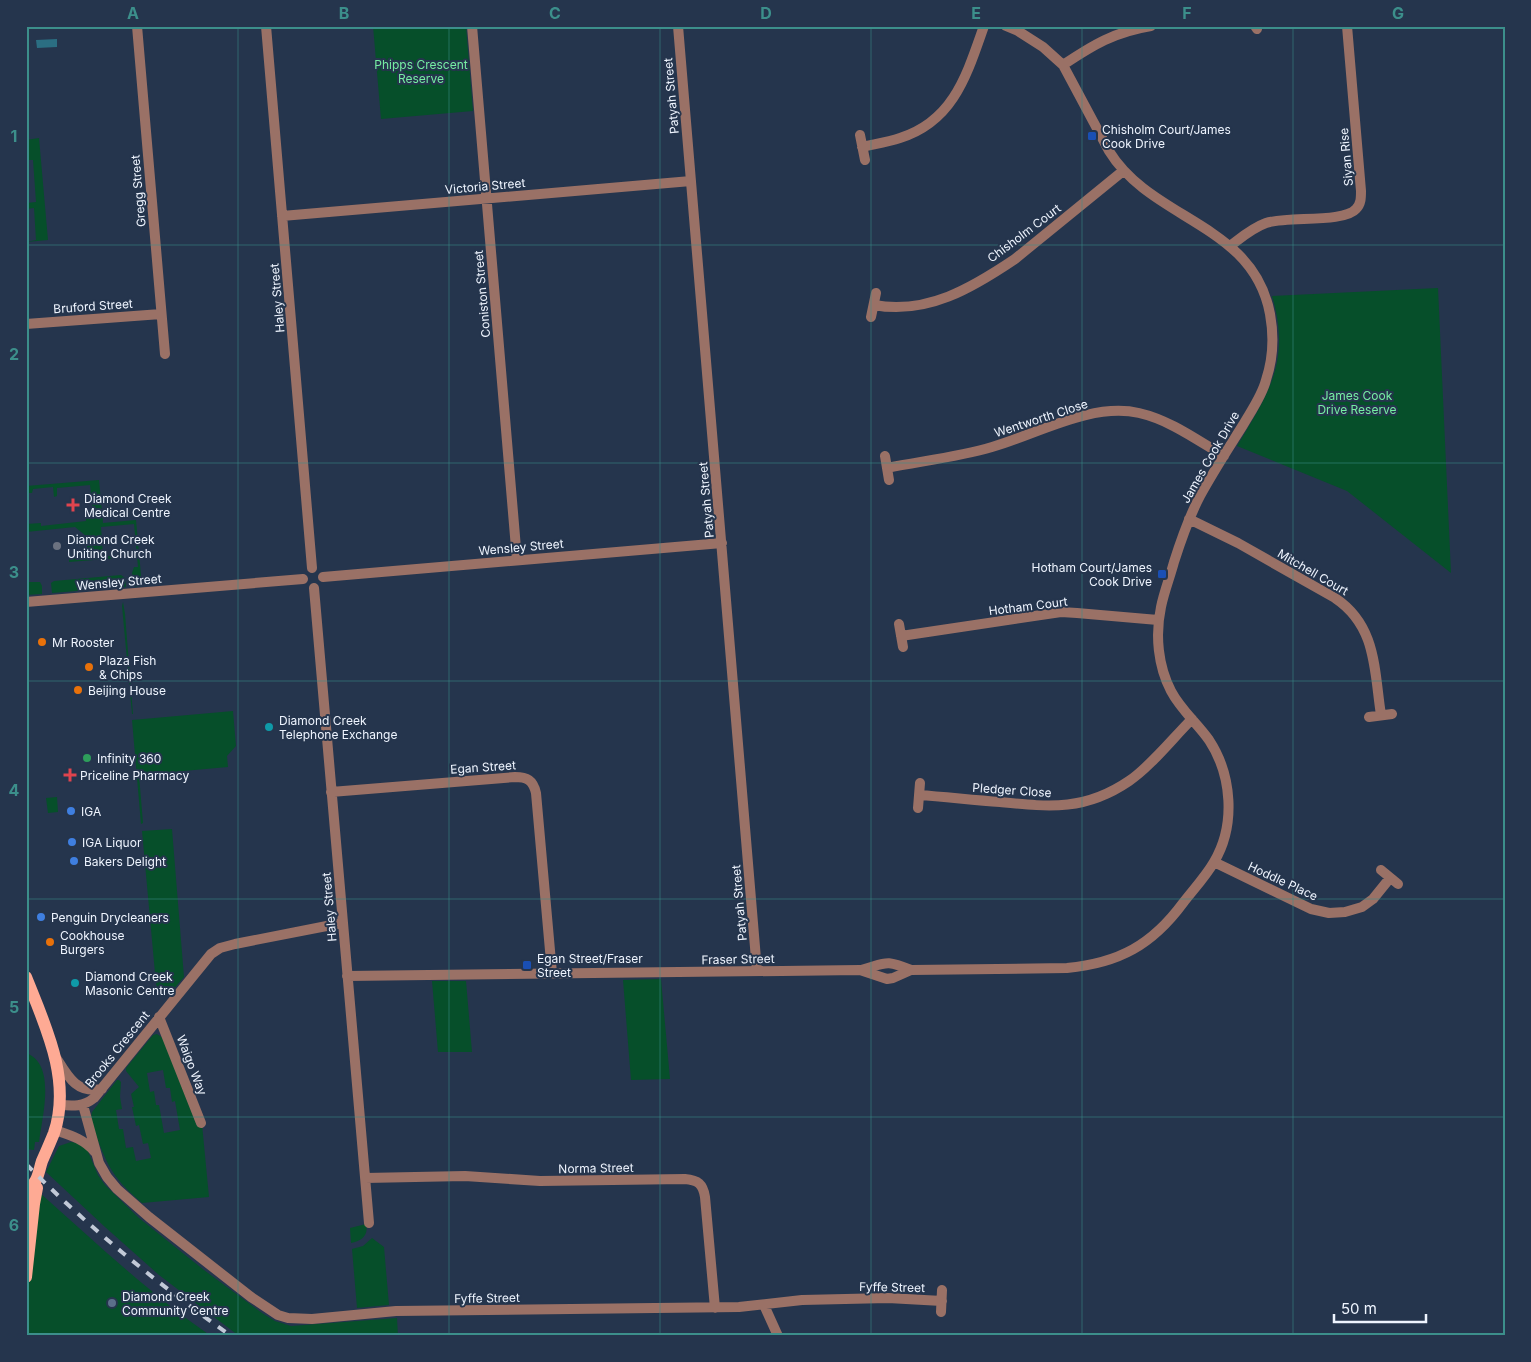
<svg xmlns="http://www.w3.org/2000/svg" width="1531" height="1362" viewBox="0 0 1531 1362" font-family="Inter,sans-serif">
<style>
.green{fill:#064f2a;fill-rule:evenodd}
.water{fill:#2b6e82}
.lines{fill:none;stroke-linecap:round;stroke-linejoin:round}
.street{stroke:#9a7166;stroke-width:10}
.primary{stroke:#feaa94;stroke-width:12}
.rail{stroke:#c1c9d7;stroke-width:4;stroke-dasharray:9 9;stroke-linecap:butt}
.grid{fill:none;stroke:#3c8f8b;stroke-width:1;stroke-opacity:0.55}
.transit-dot{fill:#1a4fb4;stroke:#25354d;stroke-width:2}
.health-dot{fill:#e0444e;stroke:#25354d;stroke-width:2}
.worship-dot{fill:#6b7280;stroke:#25354d;stroke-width:2}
.food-dot{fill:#e8710a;stroke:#25354d;stroke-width:2}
.culture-dot{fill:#0f9aa8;stroke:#25354d;stroke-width:2}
.leisure-dot{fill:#2e9e5b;stroke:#25354d;stroke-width:2}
.shop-dot{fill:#3f7fe0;stroke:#25354d;stroke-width:2}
.service-dot{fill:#5c6f8a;stroke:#25354d;stroke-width:2}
.labels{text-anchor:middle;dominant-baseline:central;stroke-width:4;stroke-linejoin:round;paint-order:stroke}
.park-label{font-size:12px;fill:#76eea3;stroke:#25354d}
.street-label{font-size:12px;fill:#eef4fe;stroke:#25354d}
.poi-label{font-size:12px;fill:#eef4fe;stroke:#25354d;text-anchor:start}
.neatline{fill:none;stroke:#3c8f8b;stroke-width:2}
.grid-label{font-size:16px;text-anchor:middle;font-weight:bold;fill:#3c8f8b}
</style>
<rect width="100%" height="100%" fill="#25354d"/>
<path class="green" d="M373,26H466L473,111L381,119Z
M39,138L48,240L26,242L36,240L34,208L26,209V203L36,202L33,160H26V140Z
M1438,288L1451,573L1347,491L1237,446C1269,393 1291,360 1272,296Z
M99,480L103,523L136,520L142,586L133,587L132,573L134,567H138L134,524L101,527L103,556H119L120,557L119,558L69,562V558L88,556L86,536L75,527L26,532V524L41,523V526L86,521L85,512L93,511L90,485L57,488V496L54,497L53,487L33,489L32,493H26V486Z
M26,570L27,582H40L42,586V594L26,595Z
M121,575L125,578L126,587L52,593L51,583L54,581Z
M123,602L125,614L133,714H132L122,606Z
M233,711L236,746L227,756L228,767L139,775L143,823L141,824L132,720Z
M57,797L58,812L48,813L46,798Z
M172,829L184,977L172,991L165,994L159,991L156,984L142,831Z
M661,979L670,1079L631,1080L623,980Z
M432,981H466L472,1052H438Z
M157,1034L163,1038L197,1126L202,1124L209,1197L142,1203C115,1180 108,1168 96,1135C93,1127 90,1119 92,1112L117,1080H119L121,1082L120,1097L122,1109L116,1110L119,1129H123L126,1148L133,1147L136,1161L151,1158L148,1143L143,1144L139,1125L136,1126L132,1107H134L131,1094L139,1087L126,1071V1068L153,1035ZM163,1070L166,1088H170L172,1102L175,1101L180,1130L164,1133L159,1105H156L154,1091L150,1092L147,1073Z
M26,1053C57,1064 42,1117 39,1142H35L34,1150L26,1149Z
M71,1142L77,1143L87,1149L98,1175L105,1185L139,1218L204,1270L262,1313L275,1321L291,1326L397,1318L398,1336H239L159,1275L105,1227L46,1172L59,1146Z
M40,1193C95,1242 150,1294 211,1336H26V1304L32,1264Z
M366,1224C369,1236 361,1241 351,1243L350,1228Z
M372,1238L384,1247L389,1305L357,1308L352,1249L363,1246Z"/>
<path class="water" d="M57,39V47L37,48L36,40Z"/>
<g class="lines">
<path class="street" d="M137,26L165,354
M266,26L312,568
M472,26L517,560
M678,26L757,971
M1255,26L1257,29
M1063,65C1093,45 1114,32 1151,26
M860,135L865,160
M862,147C875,144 888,142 900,138C954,121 967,74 984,26
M282,216L691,181
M1230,246C1242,237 1252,228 1266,223C1287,216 1344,223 1356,209C1361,204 1361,198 1361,191L1347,26
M874,305C927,315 972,288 1015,259L1123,171
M871,317L876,293
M26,324L161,314
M885,456L889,480
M887,468C922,461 958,457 992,447C1037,434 1092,402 1139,413C1170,420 1197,440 1224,456
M1189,519L1238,543L1335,598C1377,626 1374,670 1381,715
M323,577L722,543
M314,588L369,1223
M26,602L303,579
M899,624L903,647
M901,636L1061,612L1077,613L1158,620
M1369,717L1392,714
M331,792L515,777C527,777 533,780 536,793L552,973
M919,795C946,797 973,800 1000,802C1050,807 1085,811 1129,781C1150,767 1173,738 1192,719
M918,808L920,783
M1214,862L1311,909L1329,913L1345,912L1362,907L1373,899L1390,878
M1381,870L1398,884
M861,970C887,963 884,959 911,970
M347,976L860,970L887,979L893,978L911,970L1067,968C1119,963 1152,945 1183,903C1193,890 1206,876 1214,862C1236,825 1232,775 1209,740C1197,723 1181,710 1171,691C1158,666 1155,635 1161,607C1164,592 1170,577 1174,562C1181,540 1189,517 1200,496C1213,472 1228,449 1243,425C1251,411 1262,396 1266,380C1273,359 1274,336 1270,314C1253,223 1152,221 1109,151L1063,65L1043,47L1018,31L1006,26
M159,1017L201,1123
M57,1059C68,1077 77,1094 102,1089
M59,1105C73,1106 83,1107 94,1098L211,954L220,948L235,944L342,923
M83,1105L99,1163L107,1177L117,1189L149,1217L251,1297L278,1315L288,1318L312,1319L396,1311L739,1307L802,1300L888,1298L942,1301
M55,1130C70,1135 84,1139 95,1152
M365,1178L465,1176L540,1181L685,1179C698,1180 703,1184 705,1197L715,1308
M764,1305L778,1336
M941,1312L942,1290"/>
<path class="primary" d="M26,977C45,1025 72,1080 54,1133C50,1143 46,1152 42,1161C40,1167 39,1174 36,1180C31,1188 29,1189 26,1200
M26,1277L34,1204L37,1188"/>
<path class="rail" d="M26,1164C89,1228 158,1284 231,1336"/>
</g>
<path class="grid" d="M238,26V1336M449,26V1336M660,26V1336M871,26V1336M1082,26V1336M1293,26V1336M26,245H1505M26,463H1505M26,681H1505M26,899H1505M26,1117H1505"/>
<g class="transit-dot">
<rect x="1087" y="131" width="10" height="10" rx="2.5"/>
<rect x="1157" y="569" width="10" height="10" rx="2.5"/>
<rect x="522" y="960" width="10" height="10" rx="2.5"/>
</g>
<g class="health-dot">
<path d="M70.5 497.5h5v5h5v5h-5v5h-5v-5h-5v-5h5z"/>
<path d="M67.5 767.5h5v5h5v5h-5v5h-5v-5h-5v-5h5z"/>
</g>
<circle class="worship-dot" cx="57" cy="546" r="5"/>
<g class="food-dot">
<circle cx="42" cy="642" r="5"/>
<circle cx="89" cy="667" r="5"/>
<circle cx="78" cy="690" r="5"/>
<circle cx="50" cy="942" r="5"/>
</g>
<g class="culture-dot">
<circle cx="269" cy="727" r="5"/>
<circle cx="75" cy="983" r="5"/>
</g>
<circle class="leisure-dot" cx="87" cy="758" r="5"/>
<g class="shop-dot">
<circle cx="71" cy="811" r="5"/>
<circle cx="72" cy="842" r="5"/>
<circle cx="74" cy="861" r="5"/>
<circle cx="41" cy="917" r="5"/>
</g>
<circle class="service-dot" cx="112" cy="1303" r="5"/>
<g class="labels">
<g class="park-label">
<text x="421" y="64">Phipps Crescent<tspan x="421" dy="14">Reserve</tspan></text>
<text x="1357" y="395">James Cook<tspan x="1357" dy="14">Drive Reserve</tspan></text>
</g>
<g class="street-label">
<text transform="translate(671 96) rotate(-95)">Patyah Street</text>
<text transform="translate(1346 157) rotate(-95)">Siyan Rise</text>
<text transform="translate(485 186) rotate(-5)">Victoria Street</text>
<text transform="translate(138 191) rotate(-95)">Gregg Street</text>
<text transform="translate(1024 233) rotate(-37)">Chisholm Court</text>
<text transform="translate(482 294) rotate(-95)">Coniston Street</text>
<text transform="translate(277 298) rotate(-95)">Haley Street</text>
<text transform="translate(93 306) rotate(-4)">Bruford Street</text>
<text transform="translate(1041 418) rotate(-18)">Wentworth Close</text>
<text transform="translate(1210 457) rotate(-60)">James Cook Drive</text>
<text transform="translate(706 500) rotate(-95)">Patyah Street</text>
<text transform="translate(521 547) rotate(-5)">Wensley Street</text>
<text transform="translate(1313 572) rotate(30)">Mitchell Court</text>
<text transform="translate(119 582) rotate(-5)">Wensley Street</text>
<text transform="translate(1028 606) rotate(-7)">Hotham Court</text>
<text transform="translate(483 767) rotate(-4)">Egan Street</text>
<text transform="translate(1012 790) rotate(4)">Pledger Close</text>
<text transform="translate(1283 881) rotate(25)">Hoddle Place</text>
<text transform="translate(739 903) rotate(-95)">Patyah Street</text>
<text transform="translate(329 907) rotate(-95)">Haley Street</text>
<text transform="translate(738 959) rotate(-1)">Fraser Street</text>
<text transform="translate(117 1049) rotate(-51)">Brooks Crescent</text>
<text transform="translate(192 1065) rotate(69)">Waigo Way</text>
<text transform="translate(596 1168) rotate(-1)">Norma Street</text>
<text transform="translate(892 1287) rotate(1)">Fyffe Street</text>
<text transform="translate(487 1298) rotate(-1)">Fyffe Street</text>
</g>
<g class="poi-label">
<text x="1102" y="129">Chisholm Court/James<tspan x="1102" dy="14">Cook Drive</tspan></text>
<text x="84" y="498">Diamond Creek<tspan x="84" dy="14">Medical Centre</tspan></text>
<text x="67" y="539">Diamond Creek<tspan x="67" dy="14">Uniting Church</tspan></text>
<text x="1152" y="567" text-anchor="end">Hotham Court/James<tspan x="1152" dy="14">Cook Drive</tspan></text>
<text x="52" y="642">Mr Rooster</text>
<text x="99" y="660">Plaza Fish<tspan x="99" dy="14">&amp; Chips</tspan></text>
<text x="88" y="690">Beijing House</text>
<text x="279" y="720">Diamond Creek<tspan x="279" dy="14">Telephone Exchange</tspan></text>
<text x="97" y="758">Infinity 360</text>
<text x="80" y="775">Priceline Pharmacy</text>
<text x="81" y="811">IGA</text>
<text x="82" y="842">IGA Liquor</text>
<text x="84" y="861">Bakers Delight</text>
<text x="51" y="917">Penguin Drycleaners</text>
<text x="60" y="935">Cookhouse<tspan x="60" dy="14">Burgers</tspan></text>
<text x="537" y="958">Egan Street/Fraser<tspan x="537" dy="14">Street</tspan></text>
<text x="85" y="976">Diamond Creek<tspan x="85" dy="14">Masonic Centre</tspan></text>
<text x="122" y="1296">Diamond Creek<tspan x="122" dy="14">Community Centre</tspan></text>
</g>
</g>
<rect width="1531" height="1362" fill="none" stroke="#25354d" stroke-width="55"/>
<path d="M1334 1314v8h92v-8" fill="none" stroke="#eef4fe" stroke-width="2.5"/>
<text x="1341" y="1314" font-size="15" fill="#eef4fe" stroke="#25354d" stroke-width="4" paint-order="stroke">50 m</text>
<rect x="28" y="28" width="1476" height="1306" class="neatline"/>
<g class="grid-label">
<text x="133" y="19">A</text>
<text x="344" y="19">B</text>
<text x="555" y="19">C</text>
<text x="766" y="19">D</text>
<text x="976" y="19">E</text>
<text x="1187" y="19">F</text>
<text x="1398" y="19">G</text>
<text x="14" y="142">1</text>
<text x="14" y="360">2</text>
<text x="14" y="578">3</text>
<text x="14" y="796">4</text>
<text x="14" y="1013">5</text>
<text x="14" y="1231">6</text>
</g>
</svg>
